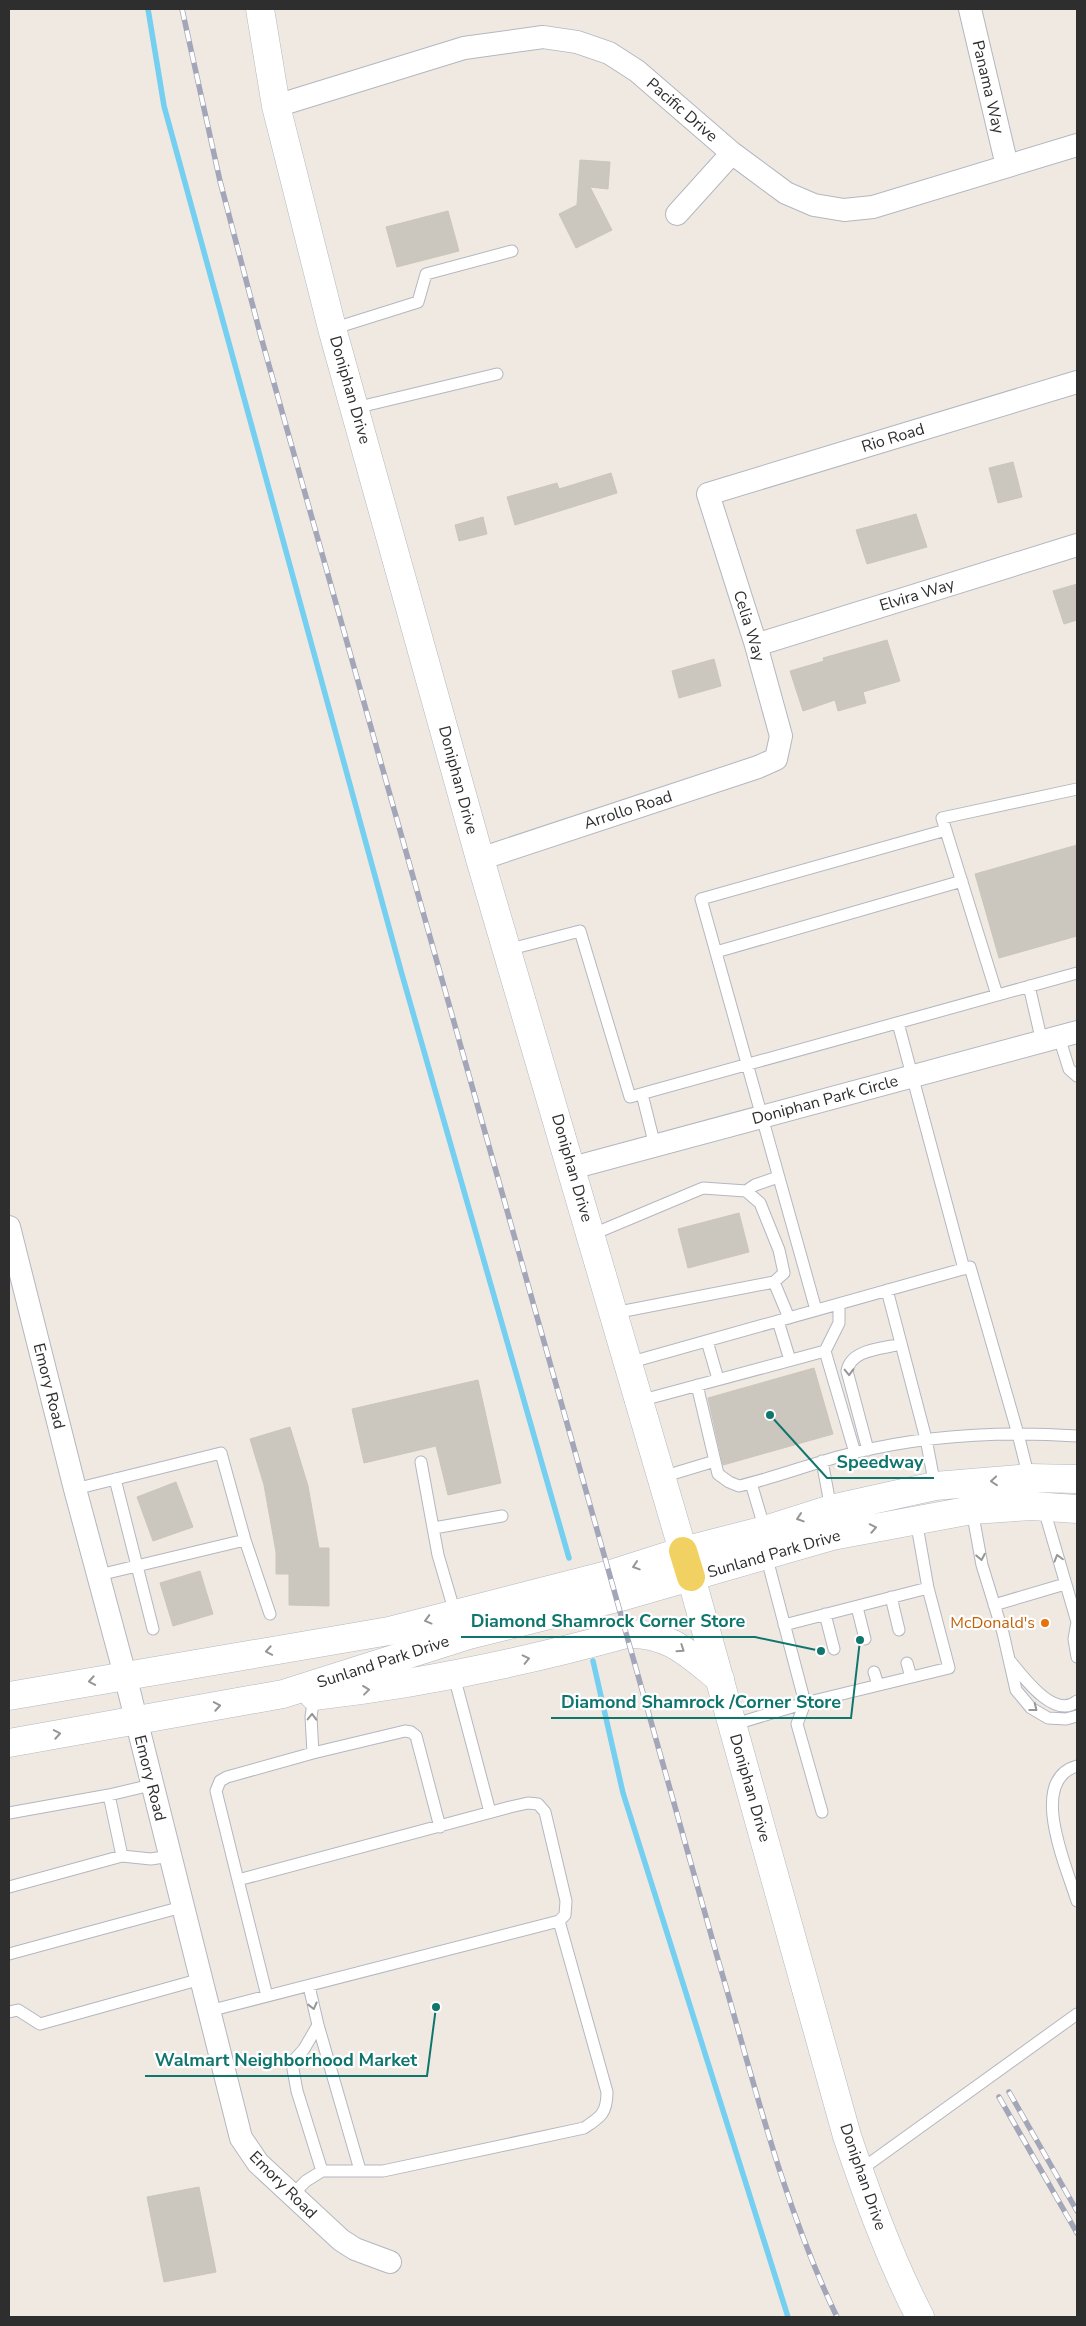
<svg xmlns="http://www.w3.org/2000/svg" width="1086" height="2326" viewBox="0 0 1086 2326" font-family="'Nunito Sans',sans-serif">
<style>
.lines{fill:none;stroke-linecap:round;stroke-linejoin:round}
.stream{stroke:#75cff0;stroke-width:5.5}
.building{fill:#cbc7bf;stroke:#cbc5ba}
.service-casing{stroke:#b4b7c1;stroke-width:13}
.minor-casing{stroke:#b4b7c1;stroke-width:24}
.secondary-casing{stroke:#b4b7c1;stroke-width:29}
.primary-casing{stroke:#c9c9c9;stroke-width:29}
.service{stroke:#fff;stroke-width:11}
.minor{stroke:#fff;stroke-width:22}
.secondary{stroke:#fff;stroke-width:28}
.primary{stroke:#f2d163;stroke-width:28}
.rail-casing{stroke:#a3a6b8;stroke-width:5.5}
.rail{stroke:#fff;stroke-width:4;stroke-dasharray:11;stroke-linecap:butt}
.oneway{stroke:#969696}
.food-dot{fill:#e8710a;stroke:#fff;stroke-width:2}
.labels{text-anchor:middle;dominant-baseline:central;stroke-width:4.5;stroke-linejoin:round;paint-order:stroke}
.street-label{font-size:16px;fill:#2e2e2e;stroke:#fff}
.food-label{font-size:16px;fill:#c56008;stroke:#fff;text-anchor:end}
.leader{fill:none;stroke:#0f766e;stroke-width:2}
.callout-dot{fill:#0f766e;stroke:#fff;stroke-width:2}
.callout-label{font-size:18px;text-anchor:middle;font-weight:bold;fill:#0f766e;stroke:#fff;stroke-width:4.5;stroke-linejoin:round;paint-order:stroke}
</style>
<rect width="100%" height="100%" fill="#efe9e1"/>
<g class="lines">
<path class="stream" d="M148,9L164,106L401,971L569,1558
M593,1661L623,1793L788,2317"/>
</g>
<path class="building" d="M580,160L610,162L608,189L590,187L612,230L576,248L559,214L577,205Z
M448,211L459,251L397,267L386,227Z
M1013,462L1022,497L998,503L989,468Z
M611,473L617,493L515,525L507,497L557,483L559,489Z
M916,514L927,547L867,564L856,530Z
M483,517L487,534L459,541L455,525Z
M1077,584V620L1064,624L1053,591Z
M887,640L900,681L863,692L866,703L838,711L835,700L803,711L790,671L824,661L823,658Z
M714,659L721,686L679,698L672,671Z
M1077,845V936L999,958L975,874Z
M739,1213L749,1252L688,1268L678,1229Z
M814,1368L833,1434L723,1465L708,1398Z
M478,1380L501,1483L448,1495L436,1446L364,1463L352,1409Z
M290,1427L308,1486L319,1548H329V1606L289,1605V1574H276V1552L264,1485L250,1439Z
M176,1482L193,1527L153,1541L137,1497Z
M200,1571L213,1614L173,1626L160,1583Z
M199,2187L216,2272L164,2282L147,2197Z"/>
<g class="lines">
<defs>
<path id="service" d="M332,329L418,302L426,274L512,251
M355,408L497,374
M507,950L580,931L630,1097L1077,973
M716,952L962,881
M1029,986L1042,1042
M997,995L942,818L1077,789
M898,1023L964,1269
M1059,1037L1069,1069L1077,1076
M642,1094L655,1146
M746,1191L755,1185L778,1177
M591,1235L703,1188L746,1191L760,1203L779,1250L784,1273L774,1282L614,1313
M774,1282L789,1318
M887,1290L926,1439L935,1486
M816,1310L701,899L946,830
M778,1321L790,1360
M707,1341L718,1379
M825,1351L839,1323V1304
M628,1363L970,1267L1018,1434L1029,1478
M697,1385L718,1474L729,1482L739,1486C778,1477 815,1462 853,1453C926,1435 1003,1431 1077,1436
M639,1401L825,1351L855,1453
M868,1450L847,1371C851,1349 882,1349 901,1344
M822,1461L831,1509
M421,1462L438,1555L455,1613
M662,1477L715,1461
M115,1479L153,1629
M751,1483L765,1530
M75,1489L221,1453L245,1540
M1043,1506L1077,1622
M972,1510L982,1565L1003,1633L1016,1690L1031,1708L1048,1718L1066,1719L1077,1716
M434,1528L502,1516
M766,1555L805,1703L949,1668L928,1588L916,1520
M99,1575L245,1540L270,1614
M891,1597L899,1630
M994,1605L1065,1584
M857,1607L865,1639
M825,1614L834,1649
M1077,1622L1074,1639L1077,1657
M784,1625L928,1588
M1011,1662C1024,1678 1055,1720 1077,1701
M907,1663L911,1677
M874,1672L878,1685
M454,1676L490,1812
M805,1703L797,1724L822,1812
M732,1725L805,1703
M313,1753L311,1717L314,1695
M1077,1766C1027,1780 1067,1868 1077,1901
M9,1813L109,1795L151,1785
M122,1856L151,1859L170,1856
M238,1880L216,1791L220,1781L227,1777L313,1753L405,1731L411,1732L416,1736L440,1827
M9,1887L122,1856L109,1795
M9,1954L182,1907
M309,1986L318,2025
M209,2011L559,1921L565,1915L566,1901L545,1812L538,1804L528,1803L510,1807L238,1880L267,1996
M9,2012L18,2010L40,2024L201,1979
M322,2171L297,2091L293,2069L295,2059L304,2049L318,2025L360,2170
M859,2171L1077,2014
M292,2195L306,2181L322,2171H383L584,2128C601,2117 607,2113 607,2092L559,1921"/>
<path id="minor" d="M970,9L1007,166
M276,106L464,48L543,37L577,42L609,53L637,71L732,153L786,193L814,205L844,210L873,207L1077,145
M677,214L732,153
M756,645L1077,545
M480,859L758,767L776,759L781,736L756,645L708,494L1077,382
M572,1168L1077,1032
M9,1227L75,1489L125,1675L241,2138L258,2163L341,2240L355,2249L390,2262"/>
<path id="secondary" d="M260,9L276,106L333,332L480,859L683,1551
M691,1577L847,2136C868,2198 890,2259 920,2317
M9,1696L389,1631L611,1574L683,1551L765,1530L831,1509L935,1486L1029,1478L1077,1479
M314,1696C420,1684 524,1662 626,1634C668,1632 689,1654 720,1679
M9,1743L283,1694L469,1635L617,1598L832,1536L972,1510L1032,1506L1077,1509"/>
<path id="primary" d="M683,1551L691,1577"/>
</defs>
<use href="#service" class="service-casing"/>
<use href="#minor" class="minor-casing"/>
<use href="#secondary" class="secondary-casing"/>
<use href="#primary" class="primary-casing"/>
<use href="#service" class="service"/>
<use href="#minor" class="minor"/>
<use href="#secondary" class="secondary"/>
<use href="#primary" class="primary"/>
<defs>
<path id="rail" d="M182,9L220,181L261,337L719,1963C754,2082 783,2205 837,2317
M1009,2092L1077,2211
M999,2097L1077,2233"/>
</defs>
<use href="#rail" class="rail-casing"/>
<use href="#rail" class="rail"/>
</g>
<defs><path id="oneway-chevron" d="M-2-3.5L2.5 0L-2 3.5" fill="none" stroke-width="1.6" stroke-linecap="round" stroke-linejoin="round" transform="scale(1.25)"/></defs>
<g class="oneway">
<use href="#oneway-chevron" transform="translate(849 1372) rotate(88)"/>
<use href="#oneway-chevron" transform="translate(994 1481) rotate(175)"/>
<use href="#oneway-chevron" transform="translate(800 1518) rotate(162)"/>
<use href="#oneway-chevron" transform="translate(873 1528) rotate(-11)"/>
<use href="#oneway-chevron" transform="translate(981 1557) rotate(79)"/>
<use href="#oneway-chevron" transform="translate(1058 1558) rotate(-106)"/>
<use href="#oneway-chevron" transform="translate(636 1566) rotate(162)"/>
<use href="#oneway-chevron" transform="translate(428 1620) rotate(165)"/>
<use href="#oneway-chevron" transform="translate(681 1649) rotate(34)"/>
<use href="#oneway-chevron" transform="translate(269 1651) rotate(170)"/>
<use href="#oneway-chevron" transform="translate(526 1659) rotate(-13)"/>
<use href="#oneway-chevron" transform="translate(92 1681) rotate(170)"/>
<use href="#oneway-chevron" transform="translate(366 1690) rotate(-7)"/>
<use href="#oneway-chevron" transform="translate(217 1706) rotate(-10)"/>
<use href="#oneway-chevron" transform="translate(1034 1708) rotate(38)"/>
<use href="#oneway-chevron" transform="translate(312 1717) rotate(-89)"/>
<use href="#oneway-chevron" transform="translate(57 1734) rotate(-10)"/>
<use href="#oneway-chevron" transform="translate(313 2006) rotate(76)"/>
</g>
<circle class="food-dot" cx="1045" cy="1623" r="5"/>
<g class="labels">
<g class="street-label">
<text transform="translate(988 87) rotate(77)">Panama Way</text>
<text transform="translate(682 110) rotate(41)">Pacific Drive</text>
<text transform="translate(350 390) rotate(74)">Doniphan Drive</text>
<text transform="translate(893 438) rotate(-17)">Rio Road</text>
<text transform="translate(917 595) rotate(-17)">Elvira Way</text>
<text transform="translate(749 626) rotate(73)">Celia Way</text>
<text transform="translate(458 780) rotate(75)">Doniphan Drive</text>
<text transform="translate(628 810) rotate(-18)">Arrollo Road</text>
<text transform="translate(825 1100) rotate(-15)">Doniphan Park Circle</text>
<text transform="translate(572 1168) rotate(74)">Doniphan Drive</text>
<text transform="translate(49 1386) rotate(76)">Emory Road</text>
<text transform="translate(774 1554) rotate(-16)">Sunland Park Drive</text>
<text transform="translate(383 1662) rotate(-18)">Sunland Park Drive</text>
<text transform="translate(150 1778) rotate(76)">Emory Road</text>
<text transform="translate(750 1788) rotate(74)">Doniphan Drive</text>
<text transform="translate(863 2177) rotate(71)">Doniphan Drive</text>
<text transform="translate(283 2185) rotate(45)">Emory Road</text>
</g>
<g class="food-label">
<text x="1035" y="1623">McDonald's</text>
</g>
</g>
<path class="leader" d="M770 1415L827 1478H934M821 1651L755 1637H461M860 1640L851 1718H551M436 2007L427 2076H145"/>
<g class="callout-dot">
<circle cx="770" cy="1415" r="5"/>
<circle cx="821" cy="1651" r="5"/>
<circle cx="860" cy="1640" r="5"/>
<circle cx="436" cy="2007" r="5"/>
</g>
<g class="callout-label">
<text x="880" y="1468">Speedway</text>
<text x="608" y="1627">Diamond Shamrock Corner Store</text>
<text x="701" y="1708">Diamond Shamrock /Corner Store</text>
<text x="286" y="2066">Walmart Neighborhood Market</text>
</g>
<rect width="1086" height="2326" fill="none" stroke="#2e2e2e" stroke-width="20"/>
</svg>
